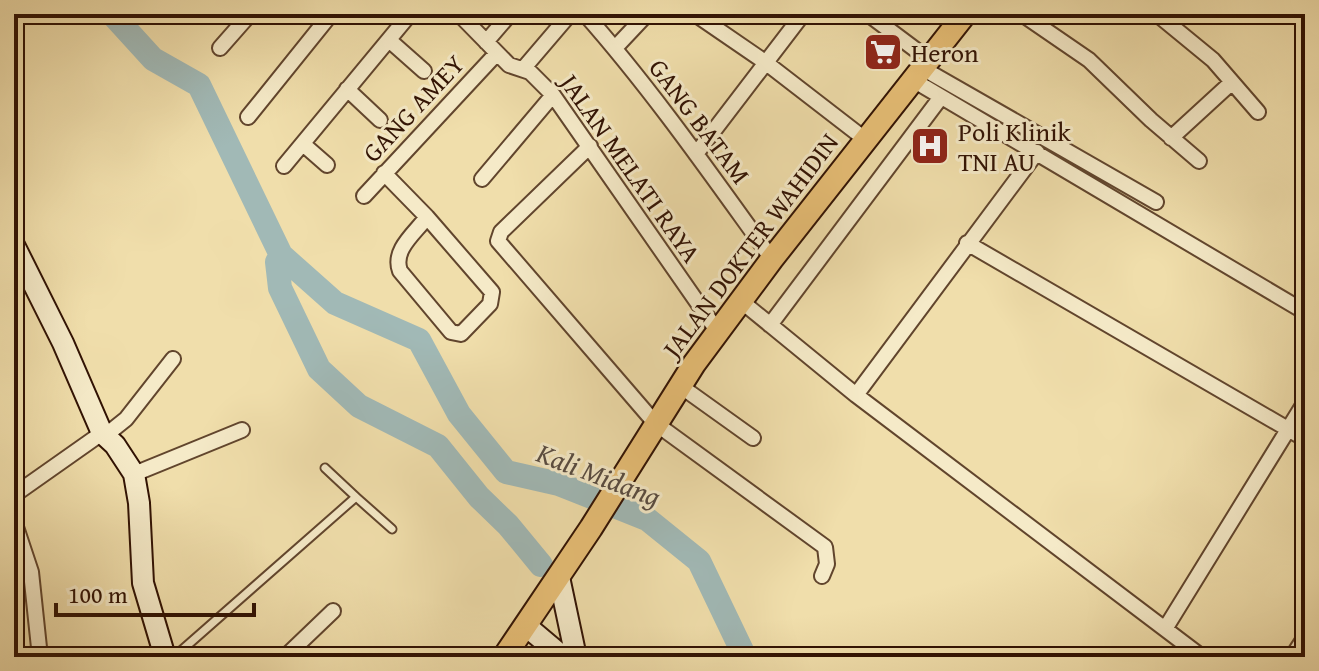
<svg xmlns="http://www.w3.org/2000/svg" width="1319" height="671" viewBox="0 0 1319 671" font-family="'Gentium Book Plus',serif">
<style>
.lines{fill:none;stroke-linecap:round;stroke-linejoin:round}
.river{stroke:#a1b9b6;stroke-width:24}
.lane-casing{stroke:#61452d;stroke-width:11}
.street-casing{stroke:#61452d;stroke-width:18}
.secondary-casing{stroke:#311203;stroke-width:24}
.primary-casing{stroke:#311203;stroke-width:26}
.lane{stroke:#f5eac8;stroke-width:7}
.street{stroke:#f5eac8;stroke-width:14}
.secondary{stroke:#f5eac8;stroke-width:20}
.primary{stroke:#e8bf76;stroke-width:22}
.labels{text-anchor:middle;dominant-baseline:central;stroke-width:6;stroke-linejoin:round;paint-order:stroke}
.poi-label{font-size:26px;fill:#311203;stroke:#f5eac8;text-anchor:start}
.street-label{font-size:26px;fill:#311203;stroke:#f5eac8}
.water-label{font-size:28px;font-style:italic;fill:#584c42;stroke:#f5eac8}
</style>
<rect width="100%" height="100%" fill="#f0deab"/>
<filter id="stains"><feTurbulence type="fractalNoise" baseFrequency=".0025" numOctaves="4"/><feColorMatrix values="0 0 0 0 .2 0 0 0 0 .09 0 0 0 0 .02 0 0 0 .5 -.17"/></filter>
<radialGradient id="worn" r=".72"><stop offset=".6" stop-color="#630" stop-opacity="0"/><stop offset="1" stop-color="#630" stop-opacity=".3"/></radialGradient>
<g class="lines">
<path class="river" d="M112,14L153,59L199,85L281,255L335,303L419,340L459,414L506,472L559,484L647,519L699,561L745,657
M281,255L277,262L280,288L319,369L359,406L438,446L479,497L508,525L541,565"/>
<defs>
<path id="lane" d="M325,468L356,497
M174,657L356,497L392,529"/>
<path id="street" d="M459,14L509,65L530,72L553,95L718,332
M585,14C653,91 712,176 772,259
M695,14L765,62L866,140
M868,14L928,59
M1022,14L1089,60L1151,120L1199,161
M1157,14L1213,60L1258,112
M389,40L424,71
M486,42L510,14
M220,48L250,14
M615,48L647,14
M922,68L1156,202
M523,69L570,14
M913,80L1305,312
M347,89L380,120
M248,117L331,14
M1171,138L1231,83
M303,144L327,165
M590,146L501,232L498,241L655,423L825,547L827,564L822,576
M696,154L803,14
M284,166L410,14
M384,173L427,217L492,292L490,304L461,334L451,332L400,271C392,250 415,233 427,217
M482,179L553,95
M364,196L497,53
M967,243L1305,439
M741,301L856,395L1202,657
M770,325L941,97
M679,385L753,438
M856,395L1037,152
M134,474L242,430
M14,495L102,433L111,431L126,419L173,359
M14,521L31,572L40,657
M1165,629L1305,402
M285,657L333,611
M1292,657L1305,637"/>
<path id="secondary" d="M14,245L63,343L102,433L115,445L134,474L139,503L143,583L165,657
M559,577L576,657
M525,625L563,657"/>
<path id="primary" d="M504,657L591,528L694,364L772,259L965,14"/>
</defs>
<use href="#lane" class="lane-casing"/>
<use href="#street" class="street-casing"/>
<use href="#secondary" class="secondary-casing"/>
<use href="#primary" class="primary-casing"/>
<use href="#lane" class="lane"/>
<use href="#street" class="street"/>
<use href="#secondary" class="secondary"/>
<use href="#primary" class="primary"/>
</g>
<defs>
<symbol id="supermarket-square" viewBox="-11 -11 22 22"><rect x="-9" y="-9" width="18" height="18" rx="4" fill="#8f2418" stroke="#f5eac8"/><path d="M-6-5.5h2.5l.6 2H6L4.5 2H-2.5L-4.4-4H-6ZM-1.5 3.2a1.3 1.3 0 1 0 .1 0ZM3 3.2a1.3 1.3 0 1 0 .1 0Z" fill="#fff"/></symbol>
<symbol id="hospital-square" viewBox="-11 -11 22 22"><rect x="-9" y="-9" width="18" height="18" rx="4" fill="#8f2418" stroke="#f5eac8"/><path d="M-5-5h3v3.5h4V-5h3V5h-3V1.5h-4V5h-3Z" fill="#fff"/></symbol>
</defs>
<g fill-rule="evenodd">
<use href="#supermarket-square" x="861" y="30" width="44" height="44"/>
<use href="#hospital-square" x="908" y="124" width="44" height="44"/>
</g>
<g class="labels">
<g class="poi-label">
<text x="911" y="52">Heron</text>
<text x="958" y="131">Poli Klinik<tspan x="958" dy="30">TNI AU</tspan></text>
</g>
<g class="street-label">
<text transform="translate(413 108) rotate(-47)">GANG AMEY</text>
<text transform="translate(700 121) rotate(53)">GANG BATAM</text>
<text transform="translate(631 168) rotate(55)">JALAN MELATI RAYA</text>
<text transform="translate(750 245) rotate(-53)">JALAN DOKTER WAHIDIN</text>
</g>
<g class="water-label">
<text transform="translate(599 474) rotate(21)">Kali Midang</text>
</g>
</g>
<rect width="1319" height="671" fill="none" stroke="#f0deab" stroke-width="48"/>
<rect x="16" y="16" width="1287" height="639" fill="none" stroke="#311203" stroke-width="4"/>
<rect x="24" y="24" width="1271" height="623" fill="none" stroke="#311203" stroke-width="2"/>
<path d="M56 603v12h198v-12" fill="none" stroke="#311203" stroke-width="4"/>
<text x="68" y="603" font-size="24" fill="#311203" stroke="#f5eac8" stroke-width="6" paint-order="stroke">100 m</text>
<rect width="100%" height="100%" filter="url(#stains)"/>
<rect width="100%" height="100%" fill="url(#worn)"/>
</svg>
